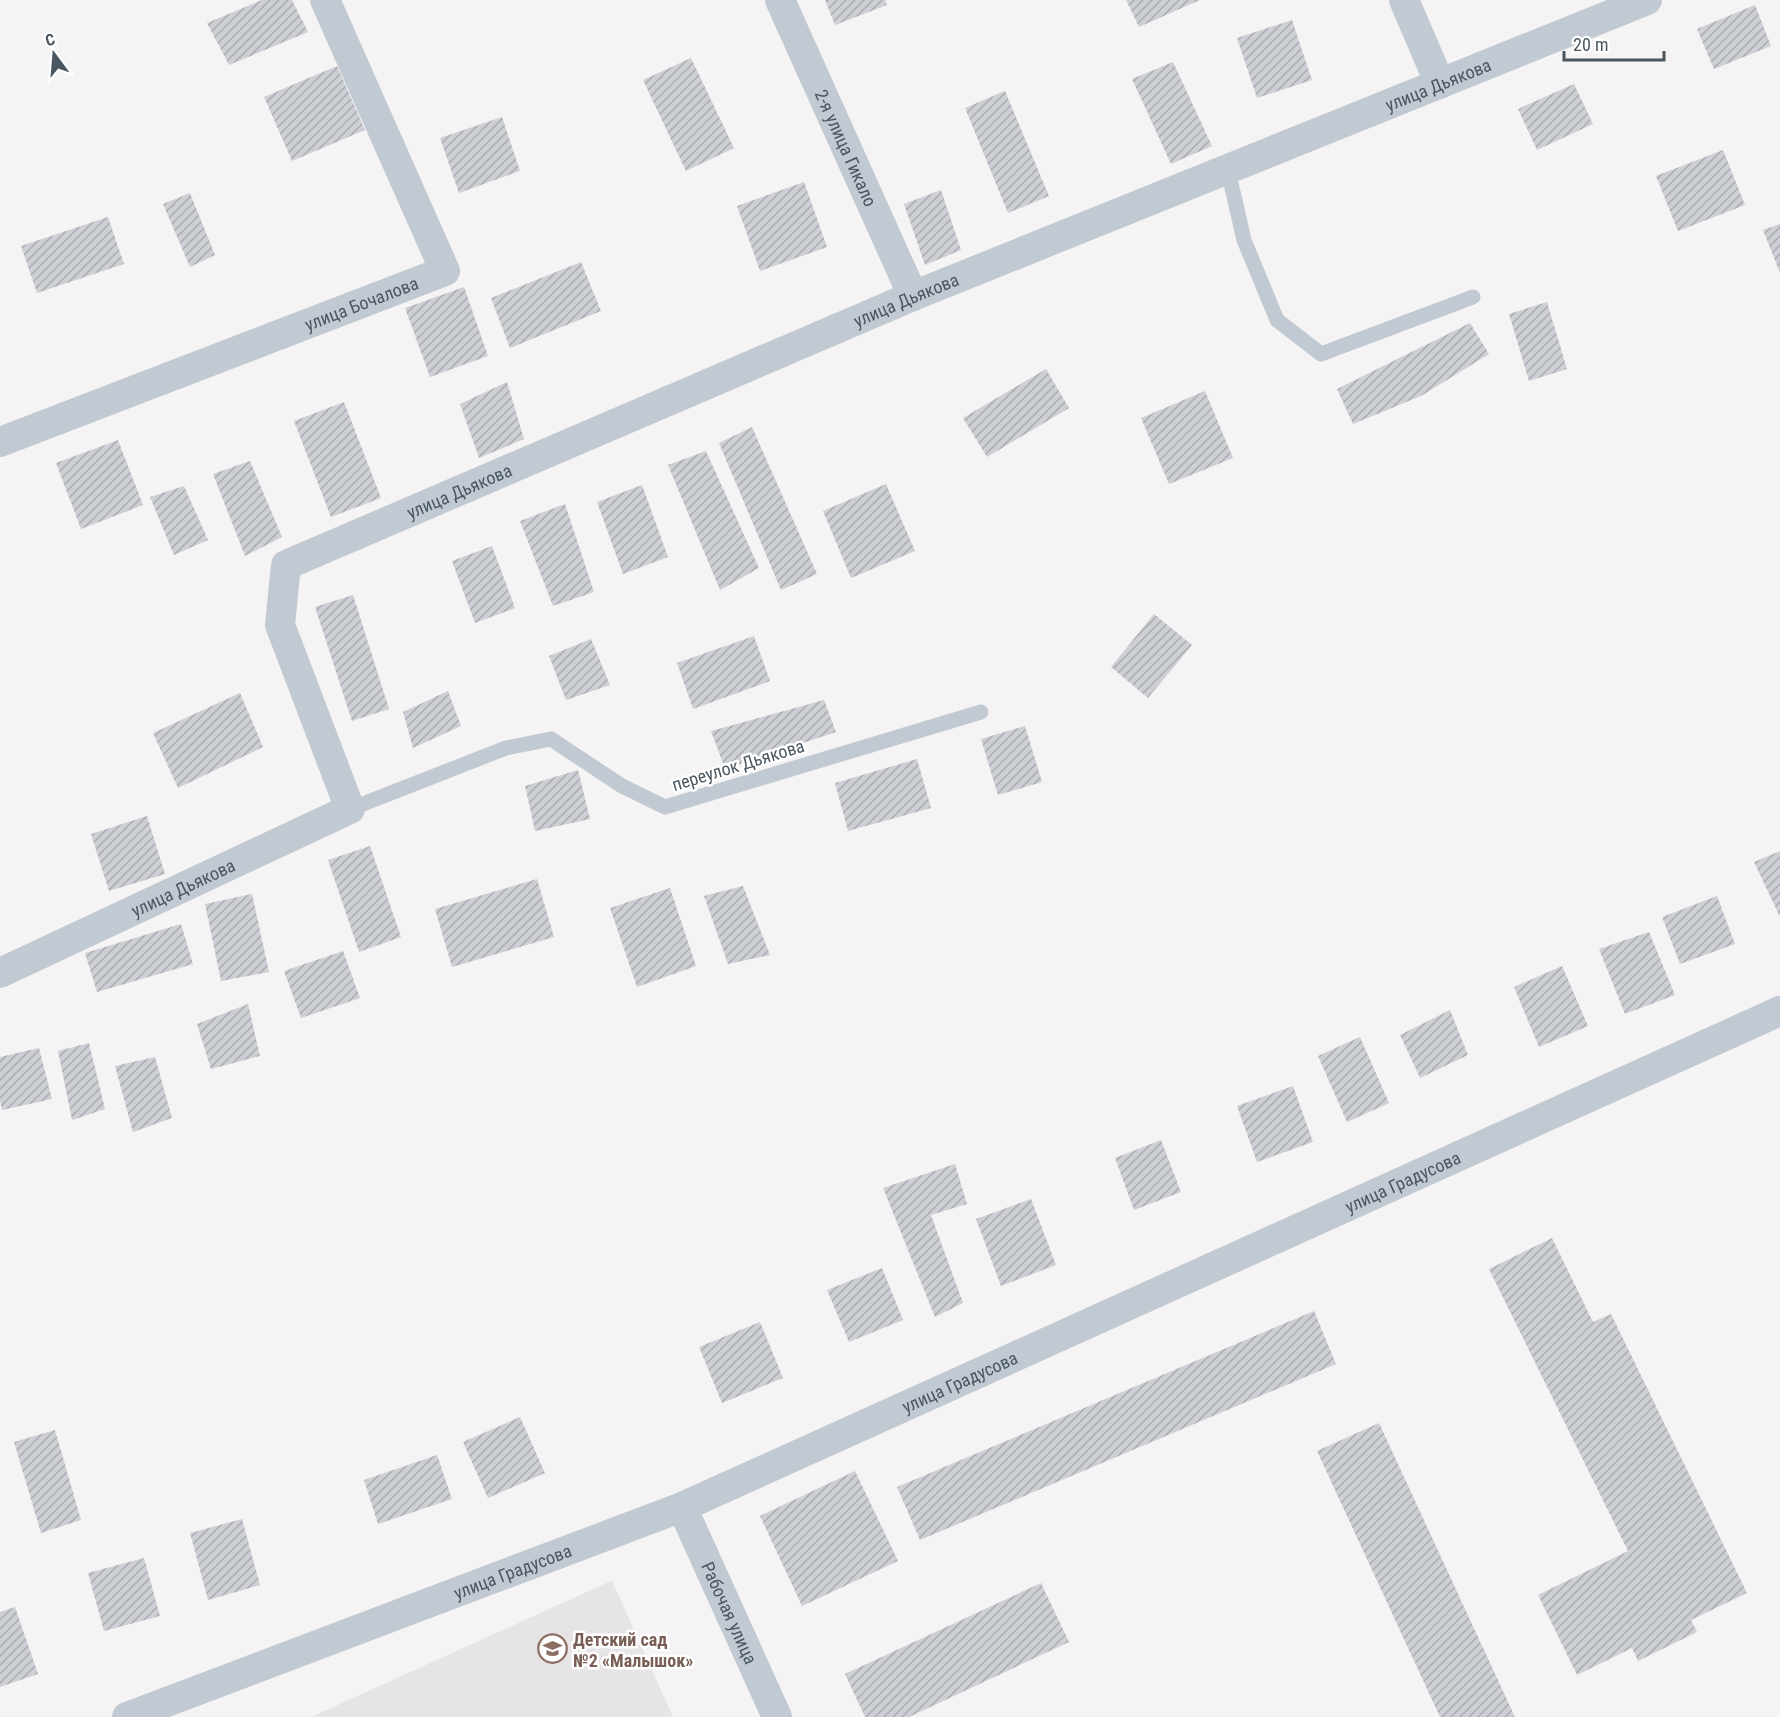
<svg xmlns="http://www.w3.org/2000/svg" width="1780" height="1717" viewBox="0 0 1780 1717" font-family="'Roboto Condensed',sans-serif">
<style>
.education{fill:#e6e4e5}
.building{fill:url(#building-hatch)}
.lines{fill:none;stroke-linecap:round;stroke-linejoin:round}
.service{stroke:#c1cad2;stroke-width:15}
.minor{stroke:#c1cad2;stroke-width:30}
.labels{text-anchor:middle;dominant-baseline:central;stroke-width:5;stroke-linejoin:round;paint-order:stroke}
.street-label{font-size:18px;fill:#4a5661;stroke:#fff}
.education-label{font-size:18px;font-weight:bold;fill:#785e54;stroke:#fff;text-anchor:start}
</style>
<defs>
<pattern id="building-hatch" width="6" height="6" patternUnits="userSpaceOnUse" patternTransform="scale(1.5)"><rect width="6" height="6" fill="#cdcfd5"/><path d="M-1 1l2-2M0 6l6-6M5 7l2-2" fill="none" stroke="#a8abb0"/></pattern>
</defs>
<rect width="100%" height="100%" fill="#f5f3f3"/>
<path class="education" d="M612,1581L673,1717H311L611,1581Z"/>
<path class="building" d="M262,0H292L308,32L229,65L207,23Z
M825,0H885L887,5L835,25Z
M1126,0H1200L1139,27Z
M1755,5L1771,46L1714,69L1697,29Z
M1292,20L1312,80L1257,98L1237,38Z
M691,58L734,148L686,171L643,80Z
M1173,62L1212,146L1171,164L1132,79Z
M337,66L365,130L292,161L264,97Z
M1574,84L1593,124L1537,150L1518,109Z
M1005,91L1049,196L1008,213L965,108Z
M502,117L520,171L459,193L440,138Z
M1723,150L1745,205L1678,231L1656,176Z
M804,182L827,247L760,271L737,206Z
M941,190L961,250L925,265L904,204Z
M190,193L215,255L190,267L163,204Z
M108,217L124,264L37,293L21,246Z
M1780,224V273L1763,230Z
M581,262L601,311L510,348L491,298Z
M464,287L488,356L430,377L405,308Z
M1547,302L1567,369L1529,381L1509,314Z
M1470,323L1489,354L1421,396L1353,424L1337,389Z
M1046,369L1069,408L987,457L963,418Z
M507,382L524,439L479,458L460,404Z
M1205,391L1233,458L1169,484L1141,418Z
M344,402L381,498L331,517L294,421Z
M752,427L817,574L781,590L719,443Z
M118,440L143,505L81,529L56,463Z
M706,451L759,568L720,590L668,465Z
M250,461L282,537L245,556L213,474Z
M886,484L915,551L851,578L823,511Z
M642,485L668,557L623,574L597,502Z
M184,486L208,540L174,555L150,497Z
M565,504L594,592L553,606L520,521Z
M492,546L515,608L475,623L452,561Z
M353,595L389,709L352,721L315,607Z
M1154,614L1192,645L1148,698L1111,667Z
M754,636L770,681L693,709L677,663Z
M591,639L610,685L566,700L549,656Z
M448,691L461,726L413,748L403,712Z
M240,693L263,747L178,788L153,733Z
M824,700L836,732L725,769L711,731Z
M1025,726L1042,782L998,795L981,739Z
M917,759L931,808L848,831L835,783Z
M578,770L590,819L535,831L525,786Z
M147,816L165,874L109,891L91,834Z
M370,846L401,937L359,952L328,860Z
M1780,851V917L1754,862Z
M537,879L554,937L452,967L435,909Z
M743,886L770,955L728,964L704,896Z
M670,888L696,966L637,987L610,908Z
M252,894L269,972L221,981L205,904Z
M1717,896L1735,944L1680,964L1662,917Z
M181,924L193,964L97,992L85,953Z
M1649,932L1675,995L1625,1014L1599,949Z
M343,951L360,998L301,1018L284,971Z
M1562,966L1588,1026L1539,1047L1514,987Z
M248,1004L260,1056L211,1069L197,1024Z
M1450,1010L1468,1055L1420,1078L1400,1035Z
M1360,1037L1389,1103L1347,1122L1318,1056Z
M89,1043L105,1109L72,1120L58,1051Z
M39,1048L52,1099L2,1110L0,1100V1057Z
M155,1057L172,1118L133,1132L115,1066Z
M1293,1086L1313,1142L1257,1162L1237,1106Z
M1161,1140L1181,1192L1134,1210L1115,1158Z
M955,1164L967,1204L931,1215L963,1303L935,1317L883,1188Z
M1031,1199L1056,1265L1001,1286L976,1219Z
M1552,1238L1593,1322L1611,1314L1747,1593L1691,1620L1697,1632L1638,1661L1632,1648L1577,1675L1538,1595L1628,1551L1489,1269Z
M882,1268L903,1320L849,1342L827,1290Z
M1314,1311L1336,1364L920,1540L897,1487Z
M760,1322L783,1378L722,1403L699,1347Z
M520,1417L545,1473L488,1498L463,1442Z
M1379,1423L1515,1717H1440L1317,1451Z
M55,1430L81,1520L41,1533L14,1442Z
M437,1455L452,1499L378,1524L364,1480Z
M855,1471L898,1561L802,1606L760,1516Z
M242,1519L260,1585L208,1600L190,1533Z
M144,1558L160,1616L104,1631L88,1573Z
M1041,1583L1069,1642L909,1717H865L845,1674Z
M15,1607L38,1674L0,1687V1612Z"/>
<g class="lines">
<path class="service" d="M1228,170L1244,240L1277,320L1321,354L1473,297
M350,809L506,748L551,739L622,786L665,807L981,712"/>
<g class="minor">
<path id="s1" d="M780,0L913,296"/>
<path d="M1404,0L1440,84"/>
<path id="s2" d="M0,442L445,271L325,0"/>
<path id="s3" d="M0,973L350,809L280,625L286,565L913,296L1647,0"/>
<path id="s4" d="M682,1507L777,1717"/>
<path id="s5" d="M127,1717L682,1507L1780,1011"/>
</g>
</g>
<defs>
<symbol id="school-ring" viewBox="-11 -11 22 22"><circle r="9.5" fill="#fff" stroke="#8d6e63" stroke-width="1.5"/><path d="M0-5L7-2L0 1L-7-2ZM-4 1L0 2.5L4 1V4Q0 6-4 4Z" fill="#8d6e63"/></symbol>
</defs>
<g fill-rule="evenodd">
<use href="#school-ring" x="536" y="1632" width="33" height="33"/>
</g>
<g class="labels">
<g class="street-label">
<text stroke="none"><textPath href="#s3" startOffset="1892">улица Дьякова</textPath></text>
<text stroke="none"><textPath href="#s1" startOffset="162">2-я улица Гикало</textPath></text>
<text stroke="none"><textPath href="#s3" startOffset="1318">улица Дьякова</textPath></text>
<text stroke="none"><textPath href="#s2" startOffset="387">улица Бочалова</textPath></text>
<text stroke="none"><textPath href="#s3" startOffset="832">улица Дьякова</textPath></text>
<text transform="translate(738 765) rotate(-17)">переулок Дьякова</text>
<text stroke="none"><textPath href="#s3" startOffset="202">улица Дьякова</textPath></text>
<text stroke="none"><textPath href="#s5" startOffset="1384">улица Градусова</textPath></text>
<text stroke="none"><textPath href="#s5" startOffset="898">улица Градусова</textPath></text>
<text stroke="none"><textPath href="#s5" startOffset="412">улица Градусова</textPath></text>
<text stroke="none"><textPath href="#s4" startOffset="116">Рабочая улица</textPath></text>
</g>
<g class="education-label">
<text x="573" y="1639">Детский сад<tspan x="573" dy="21">№2 «Малышок»</tspan></text>
</g>
</g>
<g transform="translate(54 54) rotate(344)" stroke="#ffffff" stroke-width="4.5" paint-order="stroke">
<path d="M0-4.5L10 22L0 15L-10 22Z" fill="#4a5661"/>
<text y="-9" font-size="16" font-weight="bold" text-anchor="middle" fill="#4a5661">С</text>
</g>
<path d="M1564 51v9h100v-9" fill="none" stroke="#4a5661" stroke-width="3"/>
<text x="1573" y="51" font-size="18" fill="#4a5661" stroke="#ffffff" stroke-width="4.5" paint-order="stroke">20 m</text>
</svg>
